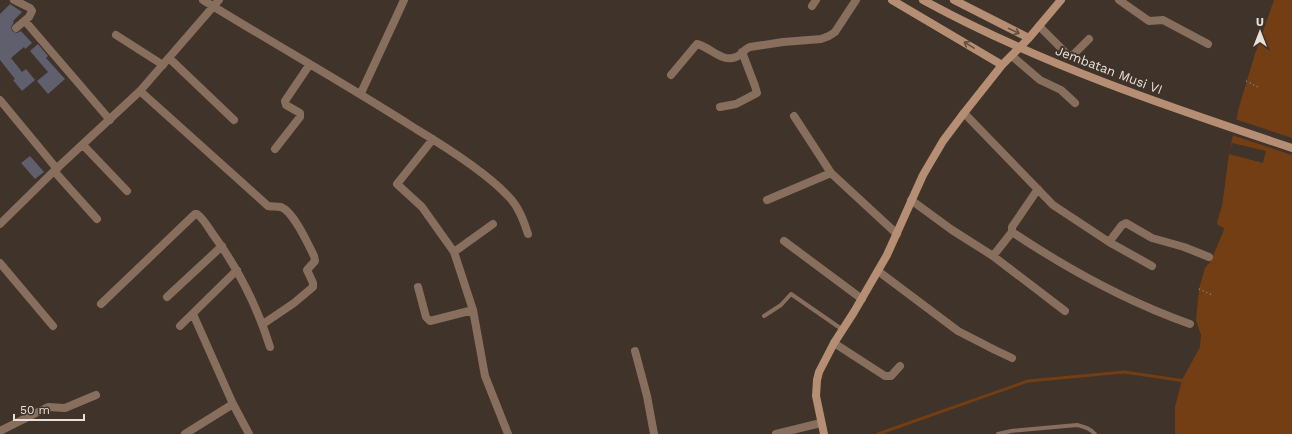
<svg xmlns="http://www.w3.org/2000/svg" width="1292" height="434" viewBox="0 0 1292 434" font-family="'Work Sans',sans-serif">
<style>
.water{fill:#733e13}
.pier{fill:#3f332a}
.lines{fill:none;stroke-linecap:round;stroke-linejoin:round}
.stream{stroke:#733e13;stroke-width:3}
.building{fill:#5f5f6e}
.path{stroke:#8d837c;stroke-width:1.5;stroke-dasharray:1 3;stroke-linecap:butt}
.lane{stroke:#886e5d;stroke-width:4}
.street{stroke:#886e5d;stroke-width:8}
.secondary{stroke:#b68e73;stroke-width:8}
.secondary-bridge{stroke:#b68e73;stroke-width:8}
.oneway{stroke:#634e40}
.labels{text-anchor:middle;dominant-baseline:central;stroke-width:4;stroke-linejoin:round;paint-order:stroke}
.street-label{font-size:13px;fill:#e8e0db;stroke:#3f332a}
</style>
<rect width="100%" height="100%" fill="#3f332a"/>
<path class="water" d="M1274,0H1292V434H1175V407L1182,380L1200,347L1201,335L1196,320L1199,289L1205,268L1211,261L1223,232L1224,228L1218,225L1217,222L1222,206L1229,154L1239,107L1255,54Z"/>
<path class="pier" d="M1235,119L1292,138V155L1232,135Z
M1232,143L1266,151L1263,163L1229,154Z"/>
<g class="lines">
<path class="stream" d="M878,434L1028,381L1124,372L1185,381"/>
</g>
<path class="building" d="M10,4L22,12L13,21L14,22L11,27L12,31L17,33L21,31L32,43L25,49L24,47L11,58L22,72L26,69L35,80L22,91L13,80L15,79L0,60V14Z
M38,44L48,56L46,58L65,79L48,94L37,81L48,72L30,51Z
M30,156L44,172L35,179L21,163Z"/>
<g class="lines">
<path class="path" d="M1246,81L1260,88
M1199,289L1212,295"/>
<path class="lane" d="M764,316L781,305L791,294L843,330
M998,434L1011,431L1077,425C1084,427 1090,428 1095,434"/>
<path class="street" d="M14,0L30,8L32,11L29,17L16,28
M203,0C274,44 346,84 416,129C446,147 486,172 509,197C519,207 524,222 528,234
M1119,0L1149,21L1163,20L1208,44
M812,6L816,0
M25,21L110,120
M1039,26L1068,55H1073L1089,39
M116,35L163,65
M1012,56L1040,80L1061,90L1075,103
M169,58L234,120
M671,75L697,44C710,47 722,63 736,57C742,55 744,49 750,47L783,42L821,39L829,36L835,32L856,0
M140,91L268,206C272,207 277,206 281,207C294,212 308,244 314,256L315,261L307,270L313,283V287L294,303L263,324
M361,93L399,11L404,0
M0,100L57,169
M720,107L736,104L757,93L755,86L742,52
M964,113L1053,205L1109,242L1122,225L1126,223L1152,238L1184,247L1209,257
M794,116L831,173L897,234
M433,139L397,184L422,207L454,252L473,310L485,376L508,434
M83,145L127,191
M275,149L300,117V113L286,105L285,101L310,64
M54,171L97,219
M1038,189L1012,227V232C1069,270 1125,301 1190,324
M767,200L831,173
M911,200L952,230L993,256L1065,311
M0,224L54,171L140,91L219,0
M784,241L862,299
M1109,242L1152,266
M454,252L493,224
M993,256L1012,232
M0,263L53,326
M878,271L958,331L995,350L1012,358
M418,287L426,317L430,321L473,310
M167,297L222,246
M101,304L195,214H197C203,218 208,227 212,233C238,268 257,306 270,347
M193,314L233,404L249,434
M180,326L237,270
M834,343L885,376H891L900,366
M635,351L647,396L654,434
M0,431L48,407L65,408L96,395
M185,434L233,404
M776,434L821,423"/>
<path class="secondary" d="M892,0L1002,65
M954,0L1029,38
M824,434L816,396L817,380L819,372L834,343L854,312L887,255L923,175L943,141L964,113L1002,65L1029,38L1061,0"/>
<path class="secondary-bridge" d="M923,0C1040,64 1166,106 1292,148"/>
</g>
<defs><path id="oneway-shaft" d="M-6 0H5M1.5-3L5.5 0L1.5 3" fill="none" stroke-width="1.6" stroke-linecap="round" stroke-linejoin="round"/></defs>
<g class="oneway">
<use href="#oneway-shaft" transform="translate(1014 31) rotate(26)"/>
<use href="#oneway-shaft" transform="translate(969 45) rotate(-149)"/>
</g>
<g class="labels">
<g class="street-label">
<text transform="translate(1109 70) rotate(21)">Jembatan Musi VI</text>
</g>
</g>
<g transform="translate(1260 32)" stroke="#3f332a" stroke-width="3" paint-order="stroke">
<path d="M0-3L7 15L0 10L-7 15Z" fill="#e8e0db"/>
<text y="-6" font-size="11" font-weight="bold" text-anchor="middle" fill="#e8e0db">U</text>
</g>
<path d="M14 414v6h70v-6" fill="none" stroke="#e8e0db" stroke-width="2"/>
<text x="20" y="414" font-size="12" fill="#e8e0db" stroke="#3f332a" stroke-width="3" paint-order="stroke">50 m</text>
</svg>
